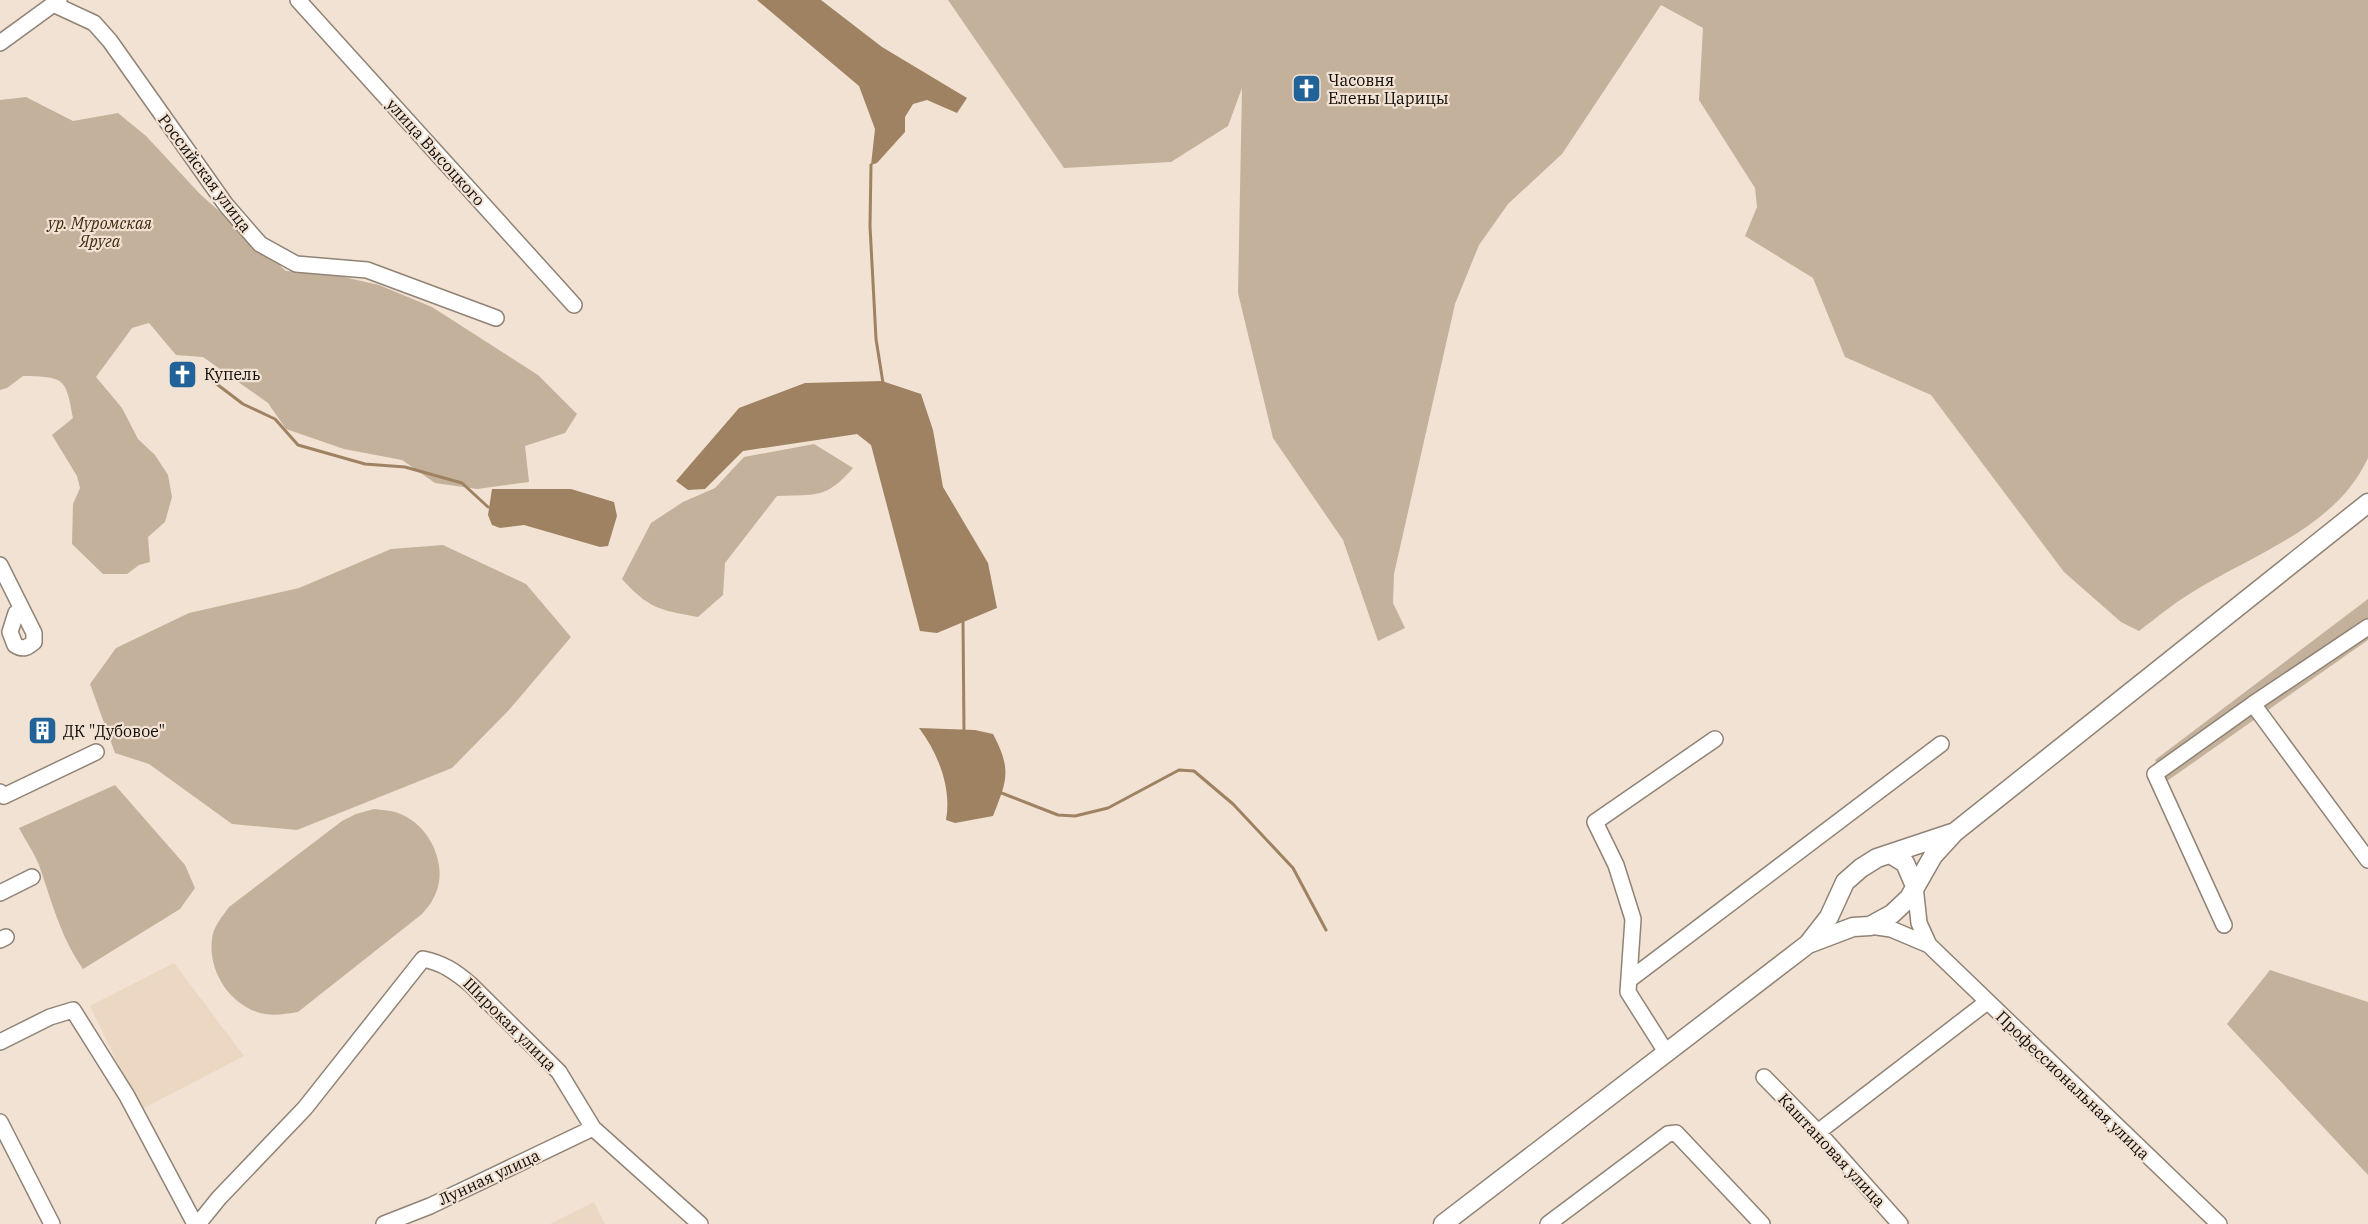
<svg xmlns="http://www.w3.org/2000/svg" width="2368" height="1224" viewBox="0 0 2368 1224" font-family="'IBM Plex Serif',serif">
<style>
.built{fill:#ebd7c2}
.green{fill:#c4b19b}
.water{fill:#9f8261}
.lines{fill:none;stroke-linecap:round;stroke-linejoin:round}
.stream{stroke:#9f8261;stroke-width:3}
.minor-casing{stroke:#908375;stroke-width:18}
.major-casing{stroke:#908375;stroke-width:21}
.minor{stroke:#fff;stroke-width:15}
.major{stroke:#fff;stroke-width:18}
.labels{text-anchor:middle;dominant-baseline:central;stroke-width:4.5;stroke-linejoin:round;paint-order:stroke}
.poi-label{font-size:16px;fill:#0f0b06;stroke:#f1e2d3;text-anchor:start}
.street-label{font-size:16px;fill:#0f0b06;stroke:#f1e2d3}
.park-label{font-size:16px;font-style:italic;fill:#402a0e;stroke:#f1e2d3}
</style>
<rect width="100%" height="100%" fill="#f1e2d3"/>
<path class="built" d="M174,963L244,1056L140,1110L90,1006Z
M594,1202L605,1224H550Z"/>
<path class="green" d="M948,0H2368V458C2336,528 2253,554 2191,593C2173,604 2156,618 2139,631L2121,622L2064,572L1931,395L1845,357L1813,278L1745,236L1757,207L1755,188L1699,100L1703,28L1661,5L1562,154L1508,204L1479,245L1455,304L1394,574L1393,603L1405,628L1378,641L1343,540L1273,438L1238,293L1242,88L1228,126L1171,162L1064,168Z
M26,97L73,121L118,113L146,136L200,194L286,271L335,275L379,285L432,307L538,375L577,414L565,433L525,446L529,482L477,489L435,483L402,460L344,449L286,429L268,403L203,357L176,355L149,323L132,328L96,377L122,408L138,439L155,455L168,475L172,497L165,522L148,537L150,562L139,565L127,574H103L72,544L73,504L80,488L77,476L52,435L73,418C66,377 64,377 23,376L7,388L0,390V100Z
M814,444L853,468C825,500 816,494 777,496L725,563L723,595L698,617C660,610 649,609 622,579L651,523L683,502L715,488L744,457Z
M443,545L526,584L571,637L509,710L452,768L297,830L232,824L149,764L115,753L90,684L116,648L189,613L299,588L391,549Z
M2368,599V640L2167,781L2155,760Z
M115,785L185,865L195,888L180,909L83,969C60,936 52,902 39,865C34,852 25,840 19,828Z
M374,809C381,810 390,810 398,813C430,824 451,868 433,899C431,904 426,909 422,914L298,1012C285,1014 270,1017 257,1012C228,1002 208,970 212,939C213,927 222,917 229,907L342,821L356,814Z
M2270,970L2368,1002V1175L2227,1024Z"/>
<path class="water" d="M757,0H821L882,47L967,98L957,113L927,100L913,104L905,117V132L877,163L871,165L875,129L859,86Z
M882,381L921,394L933,430L943,487L988,563L997,608L937,633L920,631L871,445L857,434L743,451L705,489L688,490L676,481L739,408L805,383Z
M492,489H571L614,502L617,516L608,546L600,547L524,525L500,528L492,525L488,515Z
M919,728L975,730L993,734C1012,770 1007,780 993,816L955,823L946,820C952,788 938,753 919,728Z"/>
<g class="lines">
<path class="stream" d="M871,165L870,226L876,339L883,383
M214,382L243,404L275,419L298,445L365,464L405,467L462,483L488,507
M963,621L964,732
M999,792L1058,815L1075,816L1108,808L1179,770L1194,771L1233,804L1293,868L1326,930"/>
<defs>
<path id="minor" d="M298,0L574,305
M53,4L94,23L110,41L226,205L260,244L296,264L367,270L496,318
M0,43L59,0
M0,565L34,633V642C27,648 23,650 15,645L10,632L16,613L22,610
M2253,704L2368,860
M0,792L4,796L96,752
M1915,886L1919,923L1929,945
M0,893L32,877
M2224,925L2155,774L2253,704L2368,627
M1870,926L1891,929L1929,945L2219,1224
M0,940L6,937
M1629,980L1941,744
M0,1042L50,1017L73,1010L127,1096L195,1224
M1666,1052L1628,992L1633,919L1616,865L1595,822L1715,739
M1764,1077L1818,1132L1900,1224
M0,1122L52,1224
M1818,1132L1987,1002
M198,1224L219,1198L305,1108L423,959C443,963 456,972 471,985L559,1072L593,1128L700,1224
M384,1224L430,1206L593,1128
M1548,1224L1668,1134L1676,1133L1762,1224"/>
<path id="major" d="M1892,855L1905,863L1915,886
M1808,944L1853,927L1870,926L1892,914L1909,898L1933,856L1955,832L2368,503
M1443,1224L1808,944L1829,917L1845,882L1861,868L1877,858L1952,833"/>
</defs>
<use href="#minor" class="minor-casing"/>
<use href="#major" class="major-casing"/>
<use href="#minor" class="minor"/>
<use href="#major" class="major"/>
</g>
<defs>
<symbol id="church-square" viewBox="-11 -11 22 22"><rect x="-9" y="-9" width="18" height="18" rx="4" fill="#216298" stroke="#f1e2d3"/><path d="M-1.2-6h2.4v3.5h3.3v2.4h-3.3V6h-2.4V-.1h-3.3v-2.4h3.3Z" fill="#fff"/></symbol>
<symbol id="building-square" viewBox="-11 -11 22 22"><rect x="-9" y="-9" width="18" height="18" rx="4" fill="#216298" stroke="#f1e2d3"/><path d="M-4-6H4V6H1V3H-1V6H-4ZM-2.5-4.3h1.7v1.8h-1.7ZM.8-4.3h1.7v1.8H.8ZM-2.5-1h1.7V.8h-1.7ZM.8-1h1.7V.8H.8Z" fill="#fff"/></symbol>
</defs>
<g fill-rule="evenodd">
<use href="#church-square" x="1290" y="72" width="33" height="33"/>
<use href="#church-square" x="166" y="358" width="33" height="33"/>
<use href="#building-square" x="26" y="714" width="33" height="33"/>
</g>
<g class="labels">
<g class="poi-label">
<text x="1328" y="80">Часовня<tspan x="1328" dy="18">Елены Царицы</tspan></text>
<text x="204" y="374">Купель</text>
<text x="63" y="731">ДК "Дубовое"</text>
</g>
<g class="street-label">
<text transform="translate(436 152) rotate(48)">улица Высоцкого</text>
<text transform="translate(205 173) rotate(53)">Российская улица</text>
<text transform="translate(510 1024) rotate(45)">Широкая улица</text>
<text transform="translate(2073 1085) rotate(44)">Профессиональная улица</text>
<text transform="translate(1832 1150) rotate(47)">Каштановая улица</text>
<text transform="translate(489 1177) rotate(-25)">Лунная улица</text>
</g>
<g class="park-label">
<text x="100" y="223">ур. Муромская<tspan x="100" dy="18">Яруга</tspan></text>
</g>
</g>
</svg>
